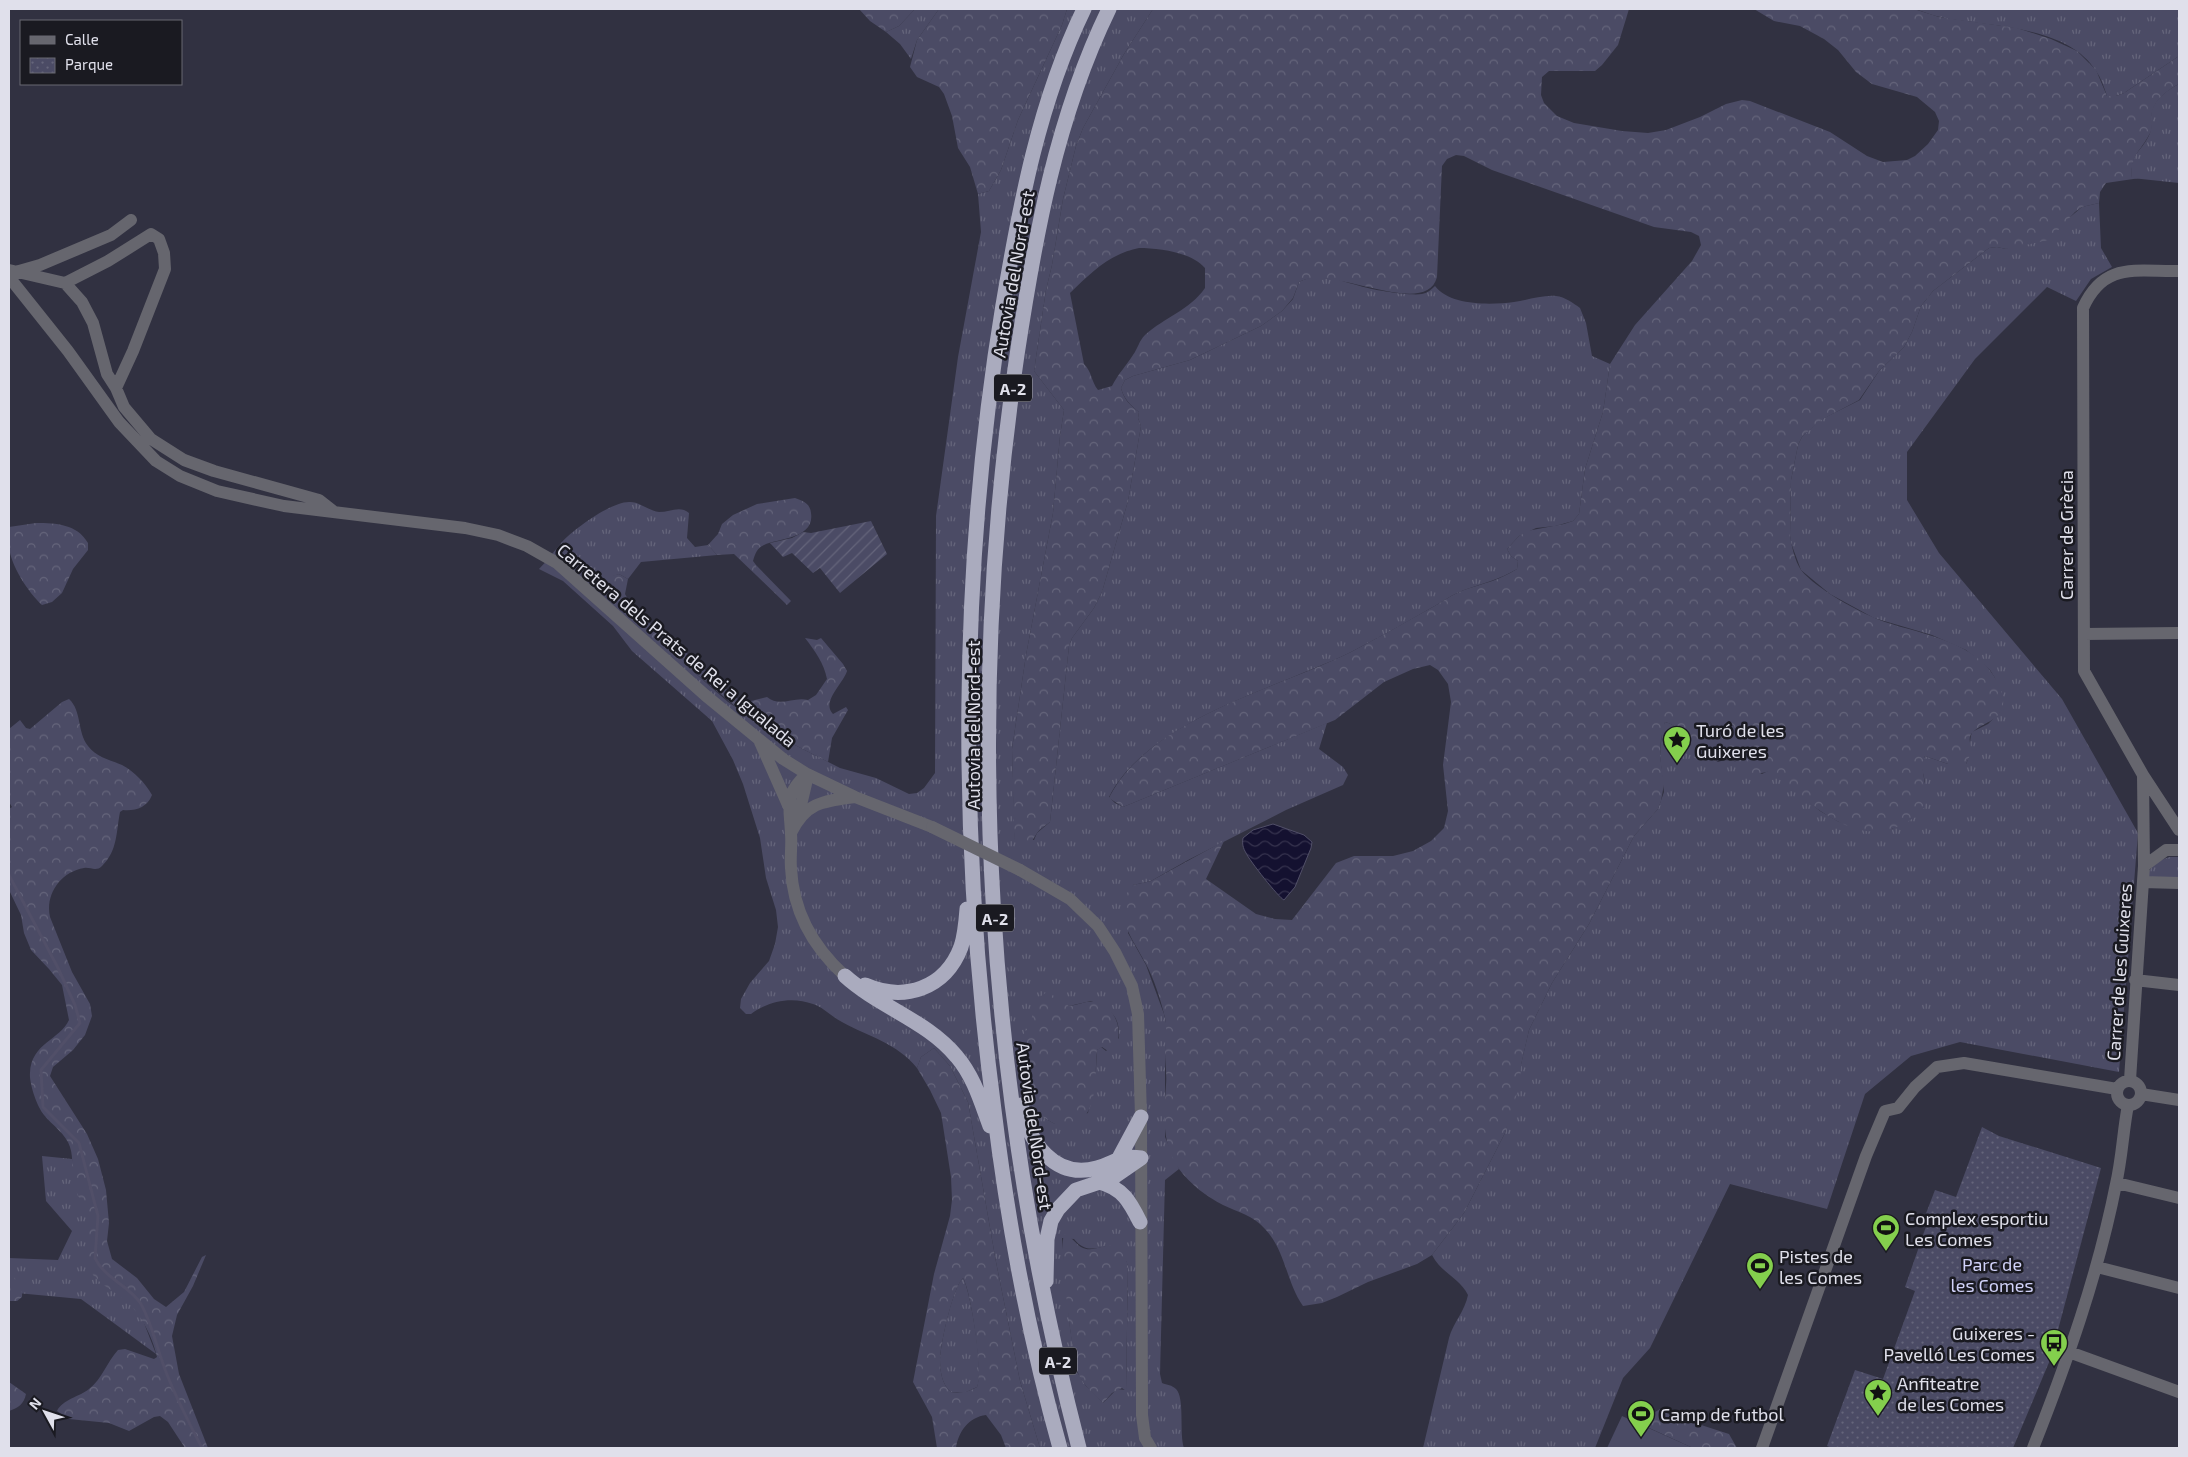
<svg xmlns="http://www.w3.org/2000/svg" width="2188" height="1457" viewBox="0 0 2188 1457" font-family="'Exo 2',sans-serif">
<style>
.grass{fill:url(#grass-tufts);fill-rule:evenodd}
.forest{fill:url(#forest-crowns);fill-rule:evenodd}
.park{fill:url(#park-dots)}
.garden{fill:url(#garden-furrows)}
.pitch{fill:#4b4b65}
.water{fill:url(#water-waves);stroke:#514f68}
.lines{fill:none;stroke-linecap:round;stroke-linejoin:round}
.stream{stroke:#514f68;stroke-width:3}
.minor{stroke:#66666e;stroke-width:12}
.highway{stroke:#aaabbe;stroke-width:15}
.minor-bridge{stroke:#66666e;stroke-width:12}
.labels{text-anchor:middle;dominant-baseline:central;stroke-width:5;stroke-linejoin:round;paint-order:stroke}
.shield{fill:#1a1a21;stroke:#a5a5ae;stroke-width:1}
.shield-label{font-size:16px;font-weight:bold;fill:#e0e0eb}
.street-label{font-size:18px;fill:#e0e0eb;stroke:#1a1a21}
.poi-label{font-size:18px;fill:#e0e0eb;stroke:#1a1a21;text-anchor:start}
.park-label{font-size:18px;fill:#d1d2f9;stroke:#1a1a21}
</style>
<defs>
<pattern id="grass-tufts" width="24" height="20" patternUnits="userSpaceOnUse" patternTransform="scale(1.25)"><rect width="24" height="20" fill="#4b4b65"/><path d="M3 7l-1-3M5 7V3M7 7l1-3M15 17l-1-3M17 17v-4M19 17l1-3" fill="none" stroke="#65657b"/></pattern>
<pattern id="forest-crowns" width="20" height="18" patternUnits="userSpaceOnUse" patternTransform="scale(1.25)"><rect width="20" height="18" fill="#4b4b65"/><path d="M2 6a3 3 0 1 1 6 0M12 15a3 3 0 1 1 6 0" fill="none" stroke="#65657b"/></pattern>
<pattern id="park-dots" width="8" height="8" patternUnits="userSpaceOnUse" patternTransform="scale(1.25)"><rect width="8" height="8" fill="#4b4b65"/><path d="M2 2h.1M6 6h.1" fill="none" stroke="#65657b" stroke-width="1.8" stroke-linecap="round"/></pattern>
<pattern id="garden-furrows" width="10" height="10" patternUnits="userSpaceOnUse" patternTransform="scale(1.25)"><rect width="10" height="10" fill="#4b4b65"/><path d="M-1 1l2-2M0 10L10 0M9 11l2-2" fill="none" stroke="#65657b"/></pattern>
<pattern id="water-waves" width="16" height="10" patternUnits="userSpaceOnUse" patternTransform="scale(1.25)"><rect width="16" height="10" fill="#141130"/><path d="M0 5q4-4 8 0t8 0" fill="none" stroke="#36334e"/></pattern>
</defs>
<rect width="100%" height="100%" fill="#313141"/>
<path class="grass" d="M915,9H939L917,40L911,59L900,44L886,32L899,26Z
M1067,9H1153L1124,54L1083,128L1076,146L1063,199L1052,265L1046,290L1034,371L1064,410L1060,436L1053,513L1026,655L1012,749L1015,840H1034L1037,833L1050,822L1069,646L1072,638L1094,608L1102,592L1128,501L1141,426L1138,418L1139,412C1130,405 1124,399 1121,388L1125,380L1133,376L1190,360L1261,326L1282,311L1293,299L1299,282C1319,271 1340,281 1360,286C1372,290 1410,296 1422,294C1427,293 1431,290 1435,286C1450,306 1491,305 1514,302C1528,300 1542,295 1556,296C1565,297 1573,303 1580,308L1586,323L1592,356L1610,364L1603,412L1585,469L1579,514L1573,521L1555,526L1536,528L1519,536L1507,549L1511,556L1518,561L1517,569C1500,579 1482,584 1464,590C1453,594 1442,602 1431,608C1405,623 1378,638 1351,652C1278,688 1148,720 1109,797L1115,803L1123,807L1327,723L1319,749L1343,767L1348,775L1343,785L1286,810L1188,860L1151,881L1133,885L1128,933L1146,965L1164,1014L1168,1032L1165,1049V1137L1179,1169L1165,1180L1160,1374L1162,1383C1167,1385 1172,1385 1176,1389C1185,1398 1179,1434 1184,1448H1040L1020,1381L996,1262L968,1102L950,1066L934,1048L921,1057L917,1068C897,1043 869,1037 842,1022C832,1017 823,1007 813,1004C792,996 768,1001 751,1014H746L740,1008L741,999L750,983L769,961L775,944L778,927L776,910L766,878L760,838L743,784L733,760L712,721L632,651L613,626L563,581L539,569C547,561 554,551 562,542C574,529 612,501 630,502C640,502 649,511 659,512C670,512 680,505 689,513L687,538L695,547L708,545L717,555L641,562L628,579L619,574L604,579L680,660L728,702L791,743L840,768L876,778L909,794L917,793L924,788L935,773L936,516L958,357L981,232L978,194L989,191L1001,170L1018,120L1062,25ZM1091,1001C1110,1009 1120,1015 1119,1038L1106,1051L1101,1047L1097,1050L1096,1068L1088,1113L1055,1124L1032,1111L1029,1077L1034,1010L1063,1003L1069,1006ZM1062,1238L1074,1239C1094,1265 1115,1225 1128,1266L1126,1390L1117,1389L1103,1403L1086,1386L1077,1372L1070,1328Z
M1914,9H2179V56L2124,93L2116,96H2107C2104,87 2101,78 2096,71C2067,24 1986,27 1940,17C1931,15 1922,11 1914,9Z
M2179,84V183L2132,178C2129,152 2142,153 2150,133C2153,126 2150,118 2152,110C2156,98 2169,89 2179,84Z
M2099,203L2101,248L2112,267L2091,279L2076,301L2047,287L1975,359L1907,452V500L1939,553L2062,699L2138,833L2119,1072L1960,1042L1911,1056L1865,1094L1827,1209L1730,1184L1650,1348L1623,1378L1595,1448H1423L1449,1338C1453,1323 1465,1311 1468,1295C1459,1277 1442,1274 1432,1255L1464,1213L1505,1133L1529,1030L1552,983L1589,924L1634,836L1658,809L1664,792L1660,756L1662,730L1665,722C1677,725 1678,731 1686,739C1694,748 1707,755 1718,762C1733,756 1748,767 1762,774L1770,770L1820,811L1839,822L1892,829L1921,811L1925,782L1921,764L1925,756L1948,764H1966C1972,753 1968,744 1972,732L1988,724L2000,712L1995,678L1990,670L1975,657L1966,650L1932,635L1874,618L1830,594L1801,570L1791,543L1790,534L1791,480L1798,445L1802,437L1820,420L1860,400L1879,371L1904,347L1912,332L1921,306L1933,291L1989,248L1997,247L2006,249L2069,218L2082,207Z
M756,565L791,601L787,605L756,575Z
M2170,857H2179V880L2147,879C2147,867 2159,860 2170,857Z
M42,1156L72,1159L92,1215L90,1249L139,1310L156,1354L81,1299L17,1293L9,1279V1258L58,1260L72,1231L46,1201Z
M963,1278C971,1292 984,1374 977,1387L964,1393L951,1392C942,1385 940,1371 940,1360C940,1345 953,1286 963,1278Z"/>
<path class="forest" d="M859,9H915L899,26L886,32L870,21Z
M939,9H1067L1062,25L1018,120L1001,170L989,191L978,194L970,167L958,148L952,116L944,94L939,87L917,77L910,67L917,40Z
M1153,9H1629L1618,45L1602,65L1595,71H1549L1542,77L1541,95L1544,103L1557,116L1574,123L1622,131L1648,133L1666,130L1700,117L1726,104L1742,100L1750,101L1830,132L1867,156L1883,162L1907,160L1915,156L1928,144L1938,130L1939,121L1935,112L1917,97L1872,84L1856,72L1838,50L1824,39L1800,26L1774,21L1754,9H1914L1939,17L2017,28L2051,39L2077,51L2096,70L2107,96H2116L2124,93L2179,56V84C2169,89 2155,99 2152,112C2151,120 2154,128 2149,135C2140,152 2130,155 2132,178H2140L2106,183L2100,192L2099,203L2082,207L2075,212L2049,240L2006,249L1997,247L1989,248L1933,291L1921,306L1912,332L1904,347L1879,371L1859,400L1821,420L1802,437L1798,445L1791,480L1790,534C1791,545 1795,561 1801,570C1816,589 1862,614 1885,622C1924,635 1977,641 1998,683C2001,689 2004,698 2003,705C1999,722 1983,722 1973,732C1967,737 1971,744 1971,750C1971,755 1968,759 1966,764H1948L1925,756C1917,773 1934,794 1922,811C1918,817 1909,820 1903,824C1854,851 1805,798 1770,771C1757,775 1749,775 1739,765C1737,764 1736,761 1733,760C1722,755 1711,768 1699,761C1682,751 1687,727 1665,722L1661,739L1660,756L1664,784L1661,801L1658,809L1634,836L1589,924L1552,983L1529,1030L1521,1065L1520,1084L1505,1133L1464,1213L1432,1255L1417,1264L1368,1282L1337,1297L1322,1303L1303,1306C1286,1282 1286,1251 1265,1229C1254,1216 1238,1212 1223,1205C1207,1197 1190,1184 1179,1169C1161,1142 1164,1116 1166,1085C1167,1074 1165,1063 1165,1051C1165,1038 1168,1028 1164,1014C1160,998 1154,979 1146,964C1130,933 1114,921 1133,885L1151,881L1224,841L1206,879L1256,914L1275,919L1292,920L1336,863L1354,856H1393L1413,851L1431,841L1444,828L1448,811L1443,765L1451,702L1448,684L1438,670L1430,665L1413,669L1384,682L1335,720L1123,807L1109,798C1149,718 1277,689 1351,652C1378,638 1404,623 1431,608C1442,602 1453,594 1464,590C1482,584 1500,580 1517,569L1518,561L1511,556L1507,549L1519,536L1527,531L1564,524L1573,521L1579,514L1585,469L1603,412L1610,364L1635,325L1692,261L1701,245L1699,236L1691,232L1654,227L1492,170L1464,156L1456,155L1447,159L1442,166L1437,277C1426,320 1331,264 1299,282L1293,298L1282,311L1261,326L1190,360L1133,376L1125,380L1121,388C1124,400 1130,405 1139,412L1138,418L1141,426L1128,501L1102,592L1094,608L1072,638L1069,646L1050,822C1046,825 1040,829 1037,833C1031,842 1032,846 1020,847L1015,840L1014,831L1012,749L1026,655L1053,513L1060,436L1064,410L1034,371L1046,290L1052,265L1063,199L1076,146L1083,128L1124,54ZM1139,248C1159,248 1191,252 1205,268V288C1190,310 1165,317 1145,335C1139,341 1138,348 1133,355C1126,366 1118,374 1112,386L1098,390C1091,381 1092,372 1084,364L1070,293C1091,273 1109,254 1139,248Z
M795,498C803,501 810,503 811,513C815,539 778,538 764,545C757,548 755,554 753,561L756,565V575L734,554L717,555L708,545L718,534L722,524L733,515L757,504Z
M36,523C56,523 77,524 88,543V550L73,569L62,593L52,602L42,605C28,592 11,566 9,547C8,540 9,533 9,527Z
M619,574L628,579L625,594L635,612L678,645L736,698L747,702L767,697C780,708 794,696 808,700L816,695L827,679C824,663 815,651 805,638L817,640L821,638L843,664L847,671C843,684 821,702 833,714L846,707L848,710L832,738L828,762L791,743L741,711L601,595L599,586L606,577Z
M69,699C82,711 77,732 88,746C96,757 110,760 122,765C135,772 145,783 152,795C147,808 135,811 123,810L120,812C116,832 118,850 102,866C96,872 91,867 84,868C60,872 45,895 50,917L72,972L90,1004L92,1016L85,1035L73,1050L53,1067L50,1076L87,1134L98,1159L106,1190L109,1223L107,1241L112,1259L137,1278L154,1299L166,1307L184,1292L202,1257L206,1255L193,1286L177,1315L172,1336L179,1374L208,1448H185L168,1422L160,1416L154,1417L129,1431L109,1423L69,1419L57,1411C63,1399 79,1397 89,1389C102,1379 107,1362 118,1350L125,1349L154,1359L157,1357C152,1335 139,1309 120,1296C110,1289 98,1283 91,1272C81,1254 90,1238 88,1220C87,1207 77,1197 74,1185C71,1172 74,1159 70,1147C66,1134 52,1125 44,1115C37,1107 29,1083 30,1073C31,1043 60,1040 69,1020L62,985L49,969L31,950L24,933L21,915L9,890V809L12,807L9,802V729L20,720L26,728L30,729L62,702Z
M1048,992L1069,1006C1078,1005 1088,1000 1096,1002C1118,1007 1126,1038 1111,1053L1102,1047L1097,1050C1094,1080 1100,1109 1072,1130L1060,1127L1032,1111L1024,1032L1031,1027C1032,1014 1033,997 1048,992Z
M934,1048L950,1066L968,1102L996,1262L1020,1381L1040,1448H1006L1001,1435L986,1415C969,1417 958,1432 956,1448H937L932,1417L913,1382L934,1274L950,1216L952,1200L951,1177L941,1113L930,1090L917,1068L921,1057ZM963,1278C971,1290 983,1374 977,1387C968,1392 960,1394 951,1392C942,1385 940,1371 940,1360C940,1345 953,1287 963,1278Z
M1064,1234C1073,1237 1076,1245 1083,1248C1099,1255 1119,1229 1128,1266L1126,1391L1122,1388L1112,1393L1103,1403C1094,1395 1080,1382 1077,1370C1072,1353 1059,1247 1064,1234Z
M9,1273C17,1279 23,1287 22,1297L17,1301H9Z
M9,1382L26,1394C24,1404 18,1408 9,1411Z
M1660,1409L1670,1415L1729,1434L1737,1448H1693L1647,1427L1649,1416Z"/>
<path class="park" d="M1982,1127L1999,1136L2101,1168L2050,1360L2013,1448H1832L1827,1446L1855,1370L1883,1379L1915,1291L1905,1287L1929,1218L1925,1216L1935,1190L1956,1197Z"/>
<path class="garden" d="M871,521L887,554L840,593L820,568L813,573L792,553L783,557L770,543L792,538L803,532L811,533Z"/>
<path class="pitch" d="M1622,1416L1693,1448H1607Z"/>
<path class="water" d="M1273,824L1304,835L1312,842L1311,848L1295,887L1284,900C1279,898 1249,860 1246,853C1243,848 1242,844 1243,838L1253,830Z"/>
<g class="lines">
<path class="stream" d="M9,875L58,968L75,1005L80,1023L41,1070L43,1107L79,1143L98,1216L95,1258C105,1279 130,1286 141,1304C153,1326 157,1349 166,1372C176,1398 189,1423 202,1448"/>
<path class="minor" d="M9,270L65,283L82,302L93,323L107,374L116,388L124,407L151,439L184,460L214,471L319,500L333,511
M19,271L40,265L111,235L131,220
M9,277L68,351L119,422L156,461L180,476L217,491L284,506L465,528L498,535L527,546L557,563L705,695L783,759L807,774L855,797L932,827
M65,283L108,261L151,234L159,239L164,253L165,269L133,351L116,388
M2084,634L2179,633
M760,742L788,805
M807,774C783,795 790,806 791,834C792,845 790,857 791,868C793,912 813,947 845,976
M2143,775L2179,830
M798,818L806,784L807,774
M791,833C806,802 824,801 855,797
M2144,866L2166,850H2179
M1020,870L1070,899L1098,926L1115,952L1132,986L1138,1014L1141,1117L1142,1415L1145,1438L1151,1448
M2143,882L2179,883
M2135,980L2179,985
M2130,1080L2144,866L2143,775L2084,671L2083,308C2104,261 2136,272 2179,271
M2117 1093a12 12 0 1 1 24 0a12 12 0 1 1-24 0Z
M2141,1094L2179,1100
M2117,1183L2179,1198
M2097,1267L2179,1288
M2069,1352L2179,1392
M1762,1448L1866,1156L1885,1111L1898,1108L1915,1087L1937,1067L1964,1063L2117,1089
M2033,1448C2067,1362 2098,1275 2116,1184C2122,1158 2123,1131 2128,1105"/>
<path class="highway" d="M845,976C879,1007 928,1021 957,1057C974,1077 981,1102 990,1126
M865,985C904,1002 945,989 961,947C965,935 966,922 967,909
M1021,1105C1029,1142 1054,1180 1097,1168C1116,1163 1118,1155 1141,1158
M1119,1158L1141,1117
M1099,1182C1123,1188 1130,1202 1140,1222
M1046,1281L1047,1239L1051,1221L1058,1209L1076,1190L1112,1178L1141,1158
M1060,1448C1029,1338 1008,1224 994,1110C959,844 959,570 1003,305C1020,204 1039,102 1084,9
M1079,1448C987,1093 963,719 1017,355C1035,236 1056,118 1109,9"/>
<path class="minor-bridge" d="M932,827L1020,870"/>
</g>
<defs>
<symbol id="sight-pin" viewBox="-11 -11 22 30"><path d="M0 17L-7.5 6A9.5 9.5 0 1 1 7.5 6Z" fill="#84cf4d" stroke="#1a1a21"/><path d="M0-6L1.8-2.2L6-1.7L2.9 1.2L3.7 5.4L0 3.3L-3.7 5.4L-2.9 1.2L-6-1.7L-1.8-2.2Z" fill="#111"/></symbol>
<symbol id="stadium-pin" viewBox="-11 -11 22 30"><path d="M0 17L-7.5 6A9.5 9.5 0 1 1 7.5 6Z" fill="#84cf4d" stroke="#1a1a21"/><path d="M0-5a6.5 5 0 1 0 0 10a6.5 5 0 1 0 0-10ZM-3.5-1.8h7v3.6h-7Z" fill="#111"/></symbol>
<symbol id="bus-pin" viewBox="-11 -11 22 30"><path d="M0 17L-7.5 6A9.5 9.5 0 1 1 7.5 6Z" fill="#84cf4d" stroke="#1a1a21"/><path d="M-5-6H5V4H4V6H2V4H-2V6H-4V4H-5ZM-3.5-4V0h7V-4ZM-3.5 1.2v1.5H-2V1.2ZM2 1.2v1.5H3.5V1.2Z" fill="#111"/></symbol>
</defs>
<g fill-rule="evenodd">
<use href="#sight-pin" x="1661" y="724" width="32" height="43"/>
<use href="#stadium-pin" x="1870" y="1212" width="32" height="43"/>
<use href="#stadium-pin" x="1744" y="1250" width="32" height="43"/>
<use href="#bus-pin" x="2038" y="1327" width="32" height="43"/>
<use href="#sight-pin" x="1862" y="1377" width="32" height="43"/>
<use href="#stadium-pin" x="1625" y="1398" width="32" height="43"/>
</g>
<g class="labels">
<g class="shield">
<rect x="994" y="374.5" width="38" height="27" rx="4"/>
<rect x="976" y="904.5" width="38" height="27" rx="4"/>
<rect x="1039" y="1347.5" width="38" height="27" rx="4"/>
</g>
<g class="shield-label">
<text x="1013" y="388">A-2</text>
<text x="995" y="918">A-2</text>
<text x="1058" y="1361">A-2</text>
</g>
<g class="street-label">
<text transform="translate(1013 274) rotate(-80)">Autovia del Nord-est</text>
<text transform="translate(2066 535) rotate(-90)">Carrer de Grècia</text>
<text transform="translate(677 645) rotate(40)">Carretera dels Prats de Rei a Igualada</text>
<text transform="translate(973 725) rotate(-90)">Autovia del Nord-est</text>
<text transform="translate(2119 972) rotate(-86)">Carrer de les Guixeres</text>
<text transform="translate(1035 1126) rotate(82)">Autovia del Nord-est</text>
</g>
<g class="poi-label">
<text x="1696" y="730">Turó de les<tspan x="1696" dy="21">Guixeres</tspan></text>
<text x="1905" y="1218">Complex esportiu<tspan x="1905" dy="21">Les Comes</tspan></text>
<text x="1779" y="1256">Pistes de<tspan x="1779" dy="21">les Comes</tspan></text>
<text x="2035" y="1333" text-anchor="end">Guixeres -<tspan x="2035" dy="21">Pavelló Les Comes</tspan></text>
<text x="1897" y="1383">Anfiteatre<tspan x="1897" dy="21">de les Comes</tspan></text>
<text x="1660" y="1414">Camp de futbol</text>
</g>
<g class="park-label">
<text x="1992" y="1264">Parc de<tspan x="1992" dy="21">les Comes</tspan></text>
</g>
</g>
<rect width="2188" height="1457" fill="none" stroke="#e0e0eb" stroke-width="20"/>
<rect x="20" y="20" width="162" height="65" fill="#1a1a21" stroke="#696972"/>
<rect x="30" y="36" width="25" height="8" fill="#66666e" stroke="#696972"/>
<text x="65" y="45" font-size="15" fill="#e0e0eb">Calle</text>
<rect x="30" y="58" width="25" height="15" fill="url(#park-dots)" stroke="#696972"/>
<text x="65" y="70" font-size="15" fill="#e0e0eb">Parque</text>
<g transform="translate(45 1412) rotate(310)" stroke="#1a1a21" stroke-width="4" paint-order="stroke">
<path d="M0-4L9 19L0 12L-9 19Z" fill="#e0e0eb"/>
<text y="-8" font-size="14" font-weight="bold" text-anchor="middle" fill="#e0e0eb">N</text>
</g>
</svg>
